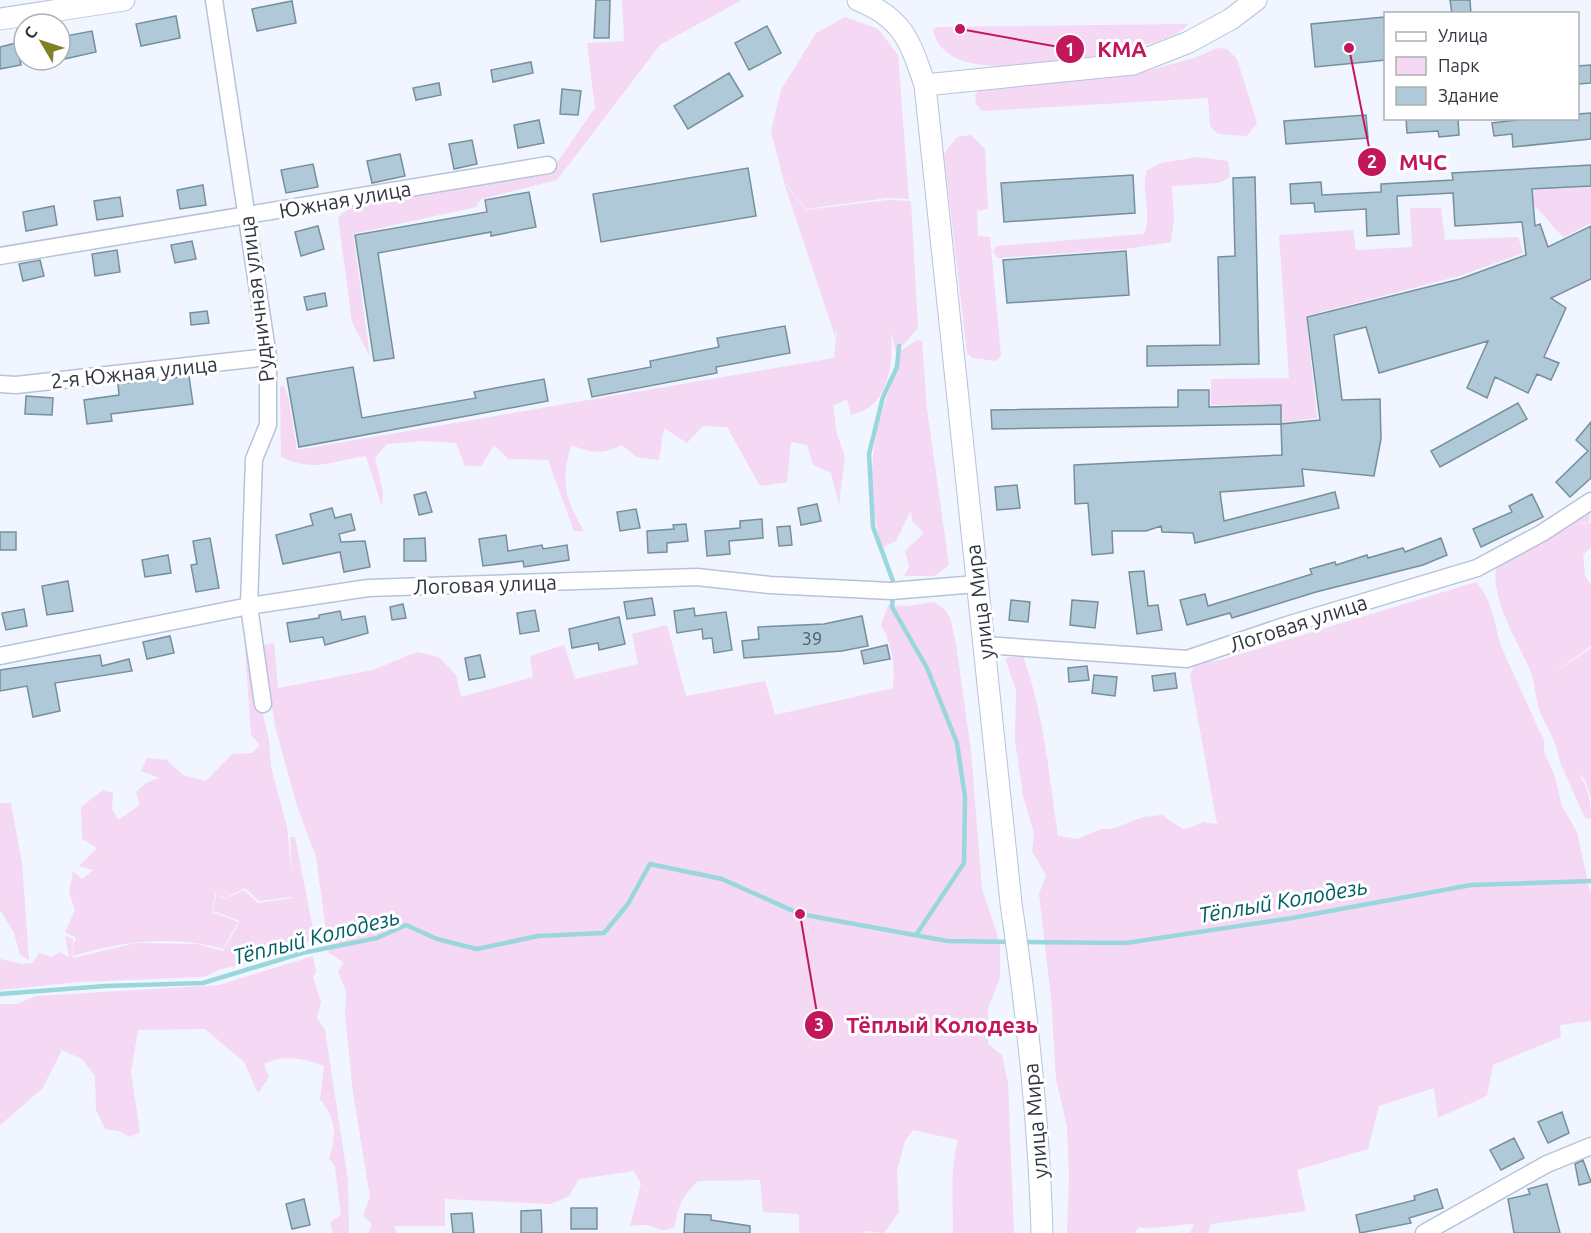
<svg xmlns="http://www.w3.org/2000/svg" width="1591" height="1233" viewBox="0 0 1591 1233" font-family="Ubuntu,sans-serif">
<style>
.green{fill:#f4d8f4;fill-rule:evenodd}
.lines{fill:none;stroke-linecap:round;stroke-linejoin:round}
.stream{stroke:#99d7dd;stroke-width:4.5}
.building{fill:#afc9d8;stroke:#768f9d;stroke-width:1.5}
.minor-casing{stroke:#b7c3da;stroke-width:19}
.tertiary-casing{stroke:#b7c3da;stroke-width:23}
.minor{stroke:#fff;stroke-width:16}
.tertiary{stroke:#fff;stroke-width:21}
.labels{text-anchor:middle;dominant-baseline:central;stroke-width:6;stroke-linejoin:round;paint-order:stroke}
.number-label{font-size:18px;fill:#515b66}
.street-label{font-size:21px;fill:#323640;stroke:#fff}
.water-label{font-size:22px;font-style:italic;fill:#005e65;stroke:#fff}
.leader{fill:none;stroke:#c2185b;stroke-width:2}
.callout-dot{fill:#c2185b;stroke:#fff;stroke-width:2}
.mark-label{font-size:18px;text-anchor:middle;font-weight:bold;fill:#fff}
.callout-label{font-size:22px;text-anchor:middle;font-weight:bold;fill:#c2185b;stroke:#fff;stroke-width:6;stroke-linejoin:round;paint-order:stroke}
</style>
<rect width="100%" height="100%" fill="#f0f5ff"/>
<path class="green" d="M622,0H742L660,45L557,180L481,199L476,207L353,234L370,357L352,322L338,217L350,208L551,171L595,108L587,43L624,41Z
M845,17L878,29L898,55L909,199L887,198L806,209L784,182L771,131L781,90L816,33Z
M1188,24C1170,51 1026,68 992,66C981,65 966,63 956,58C944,52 937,44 933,31L936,27Z
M1217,48L1227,49L1237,59L1257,123L1247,136L1218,134L1210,126L1208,98L982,111L976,104L975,95L979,90L1128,76L1194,58Z
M971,135L985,149L988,209L977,211L978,236L990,237L1001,355L996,361L973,358L967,353L944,154L957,137Z
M1198,157L1228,161L1230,177L1219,183L1172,186L1174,218L1171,242L1126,249L998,258L993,252L996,246L1144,234C1153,214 1140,191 1147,170L1161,163Z
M784,183L806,210L888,200L911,201L918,328L896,353L891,331C894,362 889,408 851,415L847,399L833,406L837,434L845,457L839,505L831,473L813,465L807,445L791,442L787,482L760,486L727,427L703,426L687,443L664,428L659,460L637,457L622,445C601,455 592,453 571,445C561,483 564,497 584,531H574L548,460L508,459L494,445L481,466H465L456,443L423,441L387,444L375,458L383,492L382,507L366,456C329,461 317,473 281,457L280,388L283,384L288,396L297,450L834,358L837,328L835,336Z
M1591,187V223L1564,237C1552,228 1546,215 1534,206L1477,210L1487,193Z
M1410,208H1441L1445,240L1518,237L1523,253L1459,276L1306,316L1317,418L1282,423L1281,404L1211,405V379L1289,378L1279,235L1353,230L1356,250L1412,247Z
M917,340L922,341L927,409L949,565L934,576H904L909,566L905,551L924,533L912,521L911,510L896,541L882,548C867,498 869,447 886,399C891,382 899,369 900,351Z
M1591,507L1589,522L1574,525L1590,523L1591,522V547L1583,555L1585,576L1591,585V646L1546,678L1591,648V797L1585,780L1576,771C1588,785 1591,800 1591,819L1585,818L1559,760C1559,748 1548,729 1543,718C1535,704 1536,687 1531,672C1520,645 1486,592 1498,563Z
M1476,582C1494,600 1494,628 1503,651C1517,681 1530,711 1544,740V752L1555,777L1562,806L1577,832L1591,896V1021L1560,1025L1561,1037L1493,1065L1487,1096L1438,1118L1434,1088L1379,1106L1368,1149L1297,1170L1306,1211L1211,1224L1208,1233H1190L1194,1224C1176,1224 1157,1230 1139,1227L1135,1233H1067L1069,1178L1067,1126L1056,1079L1051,998L1039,894L1046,875L1032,851L1034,833L1023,796L1015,740L1016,690L1005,658L1023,656C1044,714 1049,775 1058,836L1078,839L1101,829H1112L1143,817L1162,815L1184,830L1204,822L1217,824L1190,676L1195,664L1221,660Z
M934,602L945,610L951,620L956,644L971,751L982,889L1000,943V978L988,1008V1044L1002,1055L1008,1083L1014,1233H953C953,1202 950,1170 958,1140L913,1130L905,1141L897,1171L899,1212L884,1233L864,1231L863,1233H799V1214L763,1212L760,1180L698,1181C683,1196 677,1206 675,1227C658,1233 661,1228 646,1225C641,1225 635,1225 630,1226L641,1184L634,1171L579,1179L569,1196L551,1204L445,1199V1226H394L397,1233H368L372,1224L363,1216L370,1197L353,1093L345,1014L346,991L338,972L343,962L329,953L316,857L297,806L275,726L263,645L274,643L278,688L373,670L417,652L439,657L456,675L461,697L533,677L530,656L564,645L575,679L638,664L632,634L667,625L686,696L765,681L775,715L893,688C895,664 893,646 881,625L888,605L910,606Z
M244,634L269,740L271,767L287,827L292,877L290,837H295L315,939L252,963L221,969L204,977L79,982L0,990V959L22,964L32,963L39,953L52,957L60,952L69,957L65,936L73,939V946L76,938L65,932L75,910L69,892L73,871L82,879L93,870L79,866L97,848L82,839L81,807L103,790L113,793L112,809L118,820L140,805L136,792L146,783L159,778L141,771L147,758L167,760L183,775L206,781L232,754L252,753L260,745L251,735ZM245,888L259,901L293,897L294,891L293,898L258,903L244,890L225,899L216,895L213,911L240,921L223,951L197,944L136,943L73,958L72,946L74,956C121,941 175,935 223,949L238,922L212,912L215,894L225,898Z
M0,803H11L22,863L29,960L20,955L14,933L0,910Z
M313,956L316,972L313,977L321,1002L317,1018L325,1030L348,1181L349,1233H333L330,1222L341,1215L335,1167L329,1158C337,1134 336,1119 320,1099L324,1066C305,1059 283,1054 264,1064L269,1077L258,1093L244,1062L205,1029L138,1030L131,1072L140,1132L130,1137L119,1131L105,1129L96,1110L95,1076L82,1059L62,1050L42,1089L0,1125V1004H17L36,996L219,985Z"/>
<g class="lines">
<path class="stream" d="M893,587V581L873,527L869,454L883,397L897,367L899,346
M893,596L892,607L927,668L957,743L965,797L964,863L916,935
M1023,942L1126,943L1292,918L1471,885L1591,881
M0,994L106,986L203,983L302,953L377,938L406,925L437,939L477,949L538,936L604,933L628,904L650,864L722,879L800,914L947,941L1011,942"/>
</g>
<path class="building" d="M596,0H610L609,38H594Z
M1450,0H1470L1471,14H1452Z
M292,1L296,23L257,31L252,9Z
M176,16L180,38L141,46L136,24Z
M1384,17L1386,60L1315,67L1311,24Z
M767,26L781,53L749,70L735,43Z
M92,31L96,52L60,60V37Z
M16,43L21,65L0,69V47Z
M531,62L533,73L493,82L491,70Z
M1591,65V83L1578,84V66Z
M729,73L743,96L688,129L674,106Z
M439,83L441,95L416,100L413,88Z
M562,89L581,91L578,115L560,114Z
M1591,113V139L1513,147L1512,134L1494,136L1492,123L1534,118H1578V114Z
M1366,115L1368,138L1286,144L1284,121Z
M1406,118H1458L1459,135L1439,137L1438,131L1407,133Z
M539,120L544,143L518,148L514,125Z
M472,140L477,164L454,169L449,144Z
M400,154L405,176L372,183L367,161Z
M313,164L318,187L286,193L281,170Z
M1591,165V186L1532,189L1535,226L1540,224L1548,247L1591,226V279L1551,298L1566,308L1544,357L1559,363L1551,380L1537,374L1528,393L1495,377L1487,398L1467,388L1488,341L1379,373L1366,327L1334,335L1342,400L1380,399L1381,439L1374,476L1302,469L1304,486L1220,492L1224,521L1335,492L1339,508L1195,543L1193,533L1162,532L1161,526L1146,531H1112L1113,553L1092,555L1088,503L1075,504L1074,465L1282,455L1281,424L1320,420L1307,317L1460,279L1526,255L1522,222L1455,226L1453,193L1397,196L1399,234L1367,236L1366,209L1315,212L1314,203L1291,204L1290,184L1321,182L1322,195L1381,192V184L1453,180L1452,173Z
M748,168L756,216L601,242L593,194Z
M1133,175L1135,213L1004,222L1001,183Z
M1255,177L1259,364L1147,366V346L1220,345L1218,257L1235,256L1233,178Z
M203,185L206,205L180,209L177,190Z
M529,192L536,227L491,236V232L378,253L394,358L374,361L355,235L487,212L485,200Z
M120,197L123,216L97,220L94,201Z
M54,206L57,225L26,231L23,212Z
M318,226L324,249L301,256L295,232Z
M192,241L196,259L175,263L171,245Z
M117,250L120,272L95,276L92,254Z
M1126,251L1129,295L1007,303L1003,260Z
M40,260L44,276L23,281L19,264Z
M325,293L327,306L307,310L304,297Z
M207,311L209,323L191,325L190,313Z
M785,326L790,353L716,367L717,373L592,397L588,379L651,367L650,361L719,347L717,338Z
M353,367L362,418L476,398L474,392L544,379L548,401L299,447L287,378Z
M189,376L193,404L111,414L112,421L87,424L84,400L119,395L118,384Z
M1178,390H1209V407L1281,405V424L992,429L991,410L1178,407Z
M26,396L53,398L52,415L25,414Z
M1518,403L1527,419L1440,467L1431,451Z
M1591,422V478L1570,497L1556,482L1588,451L1576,440Z
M1017,485L1020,508L997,510L995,487Z
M426,492L432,512L419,515L414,495Z
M1532,494L1543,517L1481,547L1473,529L1512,512L1509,506Z
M817,504L821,521L801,525L798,508Z
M332,508L335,518L351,514L355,530L339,534L341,542L365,541L370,567L344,572L340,552L283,564L276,535L313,525L310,514Z
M636,509L640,528L620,531L617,512Z
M762,519L763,538L729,541L730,554L707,556L705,531L740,528V521Z
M686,524L688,541L667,543V552L648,553L647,531L674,529L673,525Z
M790,526L792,545L779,546L777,527Z
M0,532H16V550H0Z
M506,535L508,551L542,545L543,549L567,545L569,560L524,567L523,561L483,566L479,539Z
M210,538L219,588L196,592L191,565L197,564L193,541Z
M425,538L426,561H404V539Z
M1441,538L1447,555L1423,565L1316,592L1232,618L1230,613L1187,625L1180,600L1205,594L1208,606L1312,574L1310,569L1335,562L1336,565L1367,555L1368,558L1403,548L1405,552Z
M168,555L171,573L145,577L142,560Z
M1144,571L1148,606L1158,605L1162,630L1137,634L1129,572Z
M68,581L73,611L47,615L42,586Z
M652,598L655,615L627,619L624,602Z
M1011,600L1030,602L1028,622L1009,620Z
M1072,600L1098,602L1095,628L1070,625Z
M403,604L406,618L392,620L390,607Z
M694,608L695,616L726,612L732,650L714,653L712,638L703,639L702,629L677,633L674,611Z
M24,609L27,626L6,630L2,613Z
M535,610L539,631L520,634L517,613Z
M340,611L342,620L365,616L368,633L325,645L323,637L290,642L287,623L319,618V615Z
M862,616L868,646L842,651L744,658L742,641L759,639L758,627L824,624Z
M619,617L625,644L599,650L598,643L572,648L569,629Z
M170,636L174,653L147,659L143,642Z
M887,645L890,659L864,664L861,651Z
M100,655L102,666L129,659L132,671L55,683L60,711L33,717L27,686L0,691V670Z
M480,655L485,677L469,680L465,658Z
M1087,666L1089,680L1069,682L1068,668Z
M1175,673L1177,688L1154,691L1152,676Z
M1094,675L1117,677L1115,696L1092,693Z
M1562,1112L1569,1133L1548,1143L1538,1122Z
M1514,1138L1524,1158L1501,1170L1490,1150Z
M1583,1160L1591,1182L1579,1185L1575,1164Z
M1547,1184L1560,1233H1514L1508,1199L1530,1194L1528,1189Z
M1437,1189L1443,1208L1409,1218L1411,1223L1360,1233L1356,1215L1415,1200L1414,1196Z
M304,1199L310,1225L292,1229L286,1204Z
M571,1208H597V1229H571Z
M541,1210L542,1233H521V1211Z
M472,1213L474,1233H453L451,1214Z
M685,1214L711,1215V1220L750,1226V1233H684Z"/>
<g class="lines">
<defs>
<path id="minor" d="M214,0L268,357V425L254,459L249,606L263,704
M0,256L548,165
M0,384L16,385L268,357
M984,645L1187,659L1287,625L1477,568L1542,533L1591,501
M0,656L249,606L368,588L697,577L770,585L891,591L976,584
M1424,1233L1547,1164L1591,1146"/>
<path id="tertiary" d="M858,0C903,18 910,41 925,85L1011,903C1027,1012 1039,1123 1042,1233
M0,19L124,0
M925,85L1133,64L1189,42L1231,19L1256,0"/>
</defs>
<use href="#minor" class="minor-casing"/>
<use href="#tertiary" class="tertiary-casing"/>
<use href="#minor" class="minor"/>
<use href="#tertiary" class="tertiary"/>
</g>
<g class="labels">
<g class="number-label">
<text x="812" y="638">39</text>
</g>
<g class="street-label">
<text transform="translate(345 199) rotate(-10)">Южная улица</text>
<text transform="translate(256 299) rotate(-97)">Рудничная улица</text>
<text transform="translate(134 372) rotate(-6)">2-я Южная улица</text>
<text transform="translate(485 584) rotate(-2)">Логовая улица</text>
<text transform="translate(979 602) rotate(-97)">улица Мира</text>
<text transform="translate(1298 623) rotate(-18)">Логовая улица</text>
<text transform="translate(1035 1121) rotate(-95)">улица Мира</text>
</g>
<g class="water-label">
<text transform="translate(1283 900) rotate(-10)">Тёплый Колодезь</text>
<text transform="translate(316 936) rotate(-14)">Тёплый Колодезь</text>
</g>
</g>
<path class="leader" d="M960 29L1070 49M1349 48L1372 162M800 914L819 1025"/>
<g class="callout-dot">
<circle cx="960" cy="29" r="6"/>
<circle cx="1349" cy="48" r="6"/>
<circle cx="800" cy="914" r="6"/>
<circle cx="1070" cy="49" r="15"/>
<circle cx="1372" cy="162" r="15"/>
<circle cx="819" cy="1025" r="15"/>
</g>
<g class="mark-label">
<text x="1070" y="56">1</text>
<text x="1372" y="168">2</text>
<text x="819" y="1031">3</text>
</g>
<g class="callout-label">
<text x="1122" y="57">КМА</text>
<text x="1423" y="170">МЧС</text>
<text x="942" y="1033">Тёплый Колодезь</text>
</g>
<rect x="1384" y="12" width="195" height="108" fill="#ffffff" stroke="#adafb3" stroke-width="1.5"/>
<rect x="1396" y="32" width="30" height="9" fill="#ffffff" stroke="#adafb3" stroke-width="1.5"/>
<text x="1438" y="42" font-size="18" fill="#323640">Улица</text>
<rect x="1396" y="57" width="30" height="18" fill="#f4d8f4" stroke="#adafb3" stroke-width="1.5"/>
<text x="1438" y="72" font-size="18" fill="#323640">Парк</text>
<rect x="1396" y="87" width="30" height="18" fill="#afc9d8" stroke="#adafb3" stroke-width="1.5"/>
<text x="1438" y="102" font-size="18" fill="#323640">Здание</text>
<g transform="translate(42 42) rotate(309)"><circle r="28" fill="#ffffff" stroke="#adafb3" stroke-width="1.5"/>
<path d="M0-4.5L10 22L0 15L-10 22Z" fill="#7f8029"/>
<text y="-9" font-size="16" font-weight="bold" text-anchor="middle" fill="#323640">С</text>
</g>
</svg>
